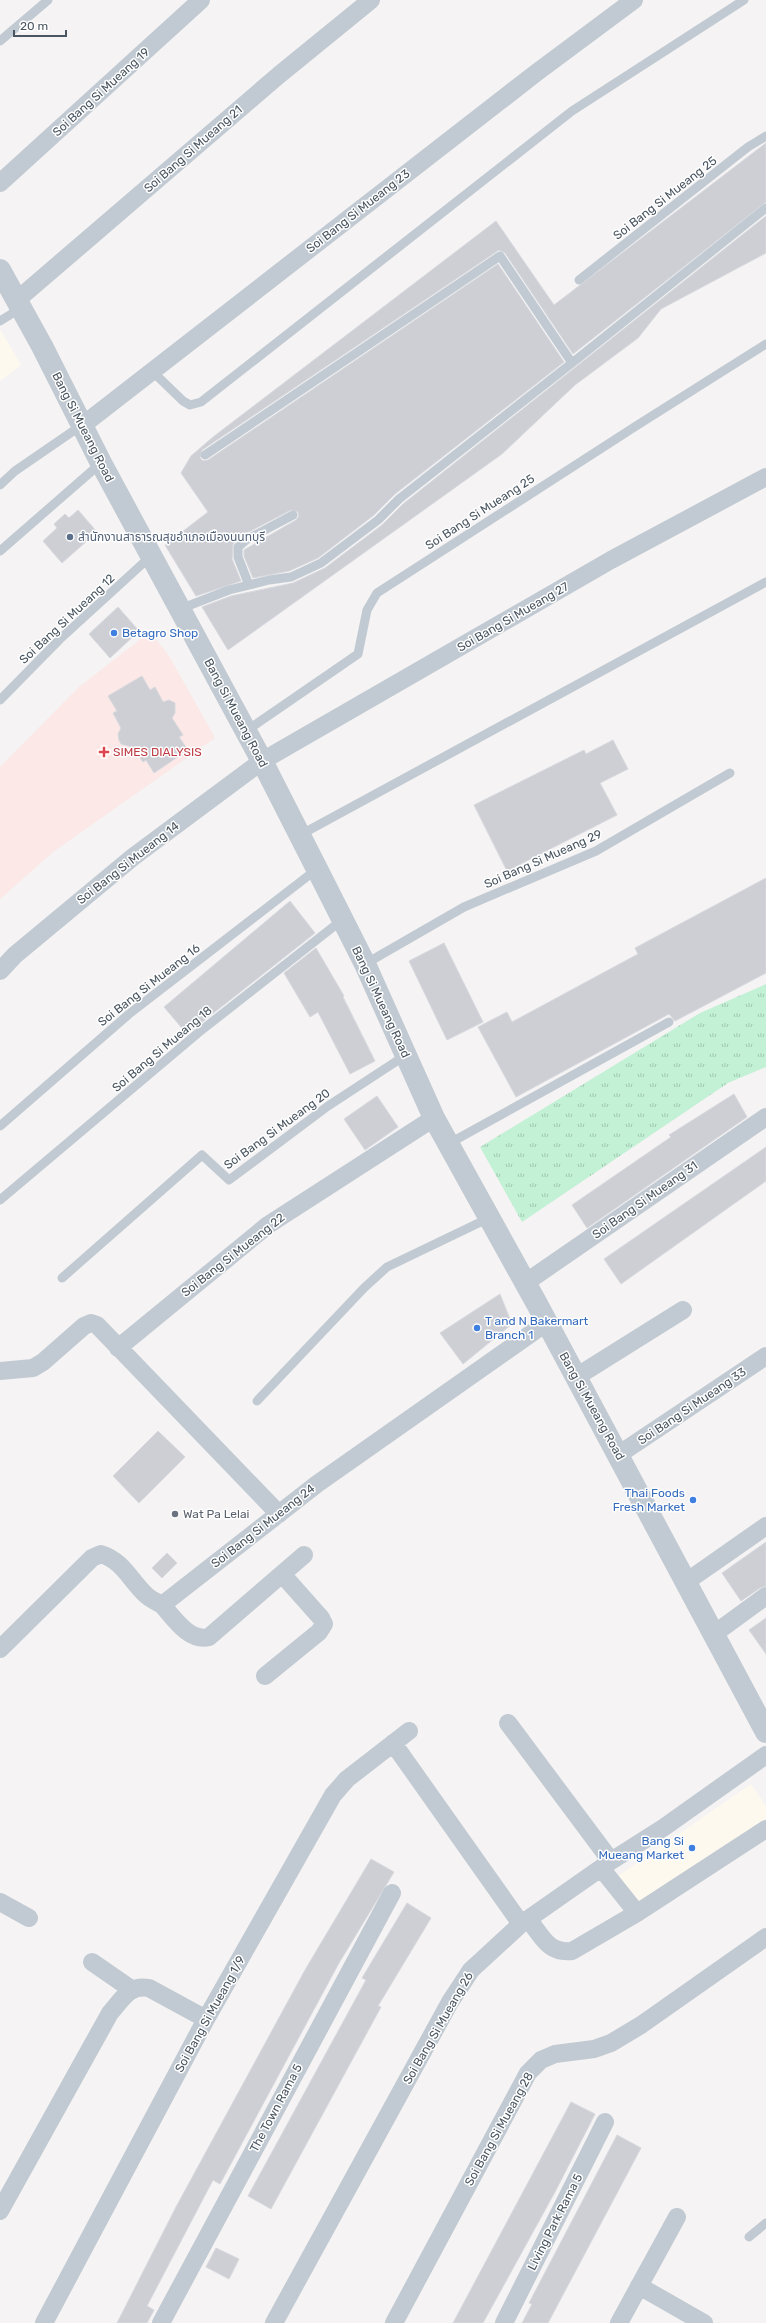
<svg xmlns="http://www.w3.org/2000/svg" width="766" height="2323" viewBox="0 0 766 2323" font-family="Rubik,'Noto Sans Thai',sans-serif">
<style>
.commercial{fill:#fdf9ef}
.medical{fill:#fce8e6}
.grass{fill:url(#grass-tufts)}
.building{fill:#cdcfd5;stroke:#d7d9de}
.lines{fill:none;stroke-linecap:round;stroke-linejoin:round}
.service{stroke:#c1cad2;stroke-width:9}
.minor{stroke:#c1cad2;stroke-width:18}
.tertiary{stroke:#c1cad2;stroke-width:22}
.service-dot{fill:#5c6f8a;stroke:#fff;stroke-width:1.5}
.shop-dot{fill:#3f7fe0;stroke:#fff;stroke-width:1.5}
.health-dot{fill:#e0444e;stroke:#fff;stroke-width:1.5}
.worship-dot{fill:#6b7280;stroke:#fff;stroke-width:1.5}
.labels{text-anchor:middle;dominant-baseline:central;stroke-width:3;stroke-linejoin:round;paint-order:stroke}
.street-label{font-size:12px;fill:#4a5661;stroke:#fff}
.service-label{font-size:12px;fill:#4e5e75;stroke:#fff;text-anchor:start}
.shop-label{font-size:12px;fill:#366cbe;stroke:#fff;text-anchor:start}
.health-label{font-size:12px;fill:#be3a42;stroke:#fff;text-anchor:start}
.worship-label{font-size:12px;fill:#5b616d;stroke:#fff;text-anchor:start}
</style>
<defs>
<pattern id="grass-tufts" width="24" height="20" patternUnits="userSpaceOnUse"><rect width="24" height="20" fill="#c3f1d5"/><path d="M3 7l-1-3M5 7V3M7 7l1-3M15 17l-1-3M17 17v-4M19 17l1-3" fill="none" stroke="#a0c6b0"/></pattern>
</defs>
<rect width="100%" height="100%" fill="#f5f3f3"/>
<path class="commercial" d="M0,329L21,365L0,381Z
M751,1784L766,1806V1819L639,1907L618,1876Z"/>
<path class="medical" d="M150,632L169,656L215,738L53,852L0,899V767L79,687Z"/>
<path class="grass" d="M766,984V1067L728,1083L522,1222L480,1147L700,1013Z"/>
<path class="building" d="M766,143V202L573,354L505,253L499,250L202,450L200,458L203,461L208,460L498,264L564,362L395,494L374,515L318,558L289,571L253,578L244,556V550L296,520L299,516L298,512L291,510L243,535L233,544L232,559L241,581L196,596L165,545L208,512L181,473L191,456L213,437L496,221L554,305Z
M766,216V253L661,309L638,338L575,385L502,454L228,650L202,607L231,596L293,583L325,568L382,525L403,504Z
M78,510L97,532L62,563L43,541L57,528L54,524L65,514L69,518Z
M118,607L139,631L110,658L89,634Z
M142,676L150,690L155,687L163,702L169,700L175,703V713L172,718L183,735L179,737L188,750L154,773L146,760L143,762L132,747L121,744L119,740L118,734L121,728L113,713L117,711L108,696Z
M613,740L628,769L600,783L617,815L507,871L474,805L584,750L586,754Z
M766,878V973L675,1021L669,1014L516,1097L478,1027L507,1012L512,1022L638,954L635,948Z
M290,901L315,933L187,1034L164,1007Z
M444,943L483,1022L447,1040L409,961Z
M316,948L344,996L343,997L375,1061L350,1074L318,1012L310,1017L284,973Z
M734,1094L747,1117L587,1228L572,1205L671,1137L669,1135Z
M377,1096L398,1127L365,1150L344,1119Z
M766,1147V1181L621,1284L604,1259Z
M500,1294L512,1324L463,1364L440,1333Z
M158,1431L185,1457L139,1503L113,1476Z
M766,1542V1586L760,1588L741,1601L722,1573Z
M167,1553L177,1563L162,1578L152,1568Z
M766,1618V1654L749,1630Z
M371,1859L394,1872L339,1963L220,2184L213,2180L147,2306L154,2310L147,2323H117L176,2207L305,1970Z
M407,1903L431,1918L378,2006L381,2007L271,2209L248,2196L366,1980L362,1978Z
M571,2102L595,2114L555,2192L483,2323H453Z
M617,2135L641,2148L548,2323H522L532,2304L529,2303Z
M216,2248L239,2259L229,2279L206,2267Z"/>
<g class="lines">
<path class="service" d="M0,41L48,0
M579,280L748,147L766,136
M0,321L21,308
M572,363L766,208
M152,371L183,401L190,405L201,402L572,111L744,0
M0,485L15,471L82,425
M0,551L101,463
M249,585L238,557V547L246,540L293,515
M180,609L229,590L269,580L291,577L321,563L378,520L399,499L572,363L500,256L205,455
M0,700L60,639L151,556
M246,731L358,654L367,610L377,593L636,426L766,344
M300,835L766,582
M365,964L464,907L596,851L730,773
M0,1126L129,1014L317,869
M448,1144L669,1022
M0,1200L198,1033L342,920
M62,1278L202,1155L229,1180L328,1106L406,1055
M257,1401L364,1288L387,1267L489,1218
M749,2237L766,2223"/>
<path class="minor" d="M0,183L201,0
M17,300L279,75L371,0
M83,425L536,73L634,0
M0,971L15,955L133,857L262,761L611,560L766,477
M525,1283L766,1117
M118,1348L268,1225L434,1118
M0,1371L33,1368L43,1362L84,1326L91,1323L97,1325L279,1514
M576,1377L683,1310
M618,1455L766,1356
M686,1582L766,1526
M162,1605C174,1618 189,1642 209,1637L304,1555
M714,1634L766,1596
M0,1649L92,1558L101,1554C123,1561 130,1580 146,1595C150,1599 157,1602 162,1605L317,1484L546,1323
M265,1676L319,1632L324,1624L321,1618L282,1574
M508,1723L611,1861
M393,1743L521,1924
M601,1868L637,1913
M0,1902L29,1918
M528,1919C542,1936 548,1954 572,1951L637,1913L766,1829
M92,1962L131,1989
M0,2211L110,2013C122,2000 129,1984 149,1988L206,2019
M639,2286L704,2323
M44,2323L206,2019L333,1795L347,1779L409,1731
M161,2323L392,1893
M274,2323L450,2002L471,1970L521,1924L611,1861L663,1828L766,1755
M394,2323L528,2073L541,2060L555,2054L594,2049L611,2043L641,2025L766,1937
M504,2323L605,2122
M619,2323L677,2217"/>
<path class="tertiary" d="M0,270L42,346L101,463L262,761L317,869L365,964L434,1118L537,1304L766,1732"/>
</g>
<circle class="service-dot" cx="70" cy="537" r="4"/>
<g class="shop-dot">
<circle cx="114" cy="633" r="4"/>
<circle cx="477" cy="1328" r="4"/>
<circle cx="693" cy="1500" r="4"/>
<circle cx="692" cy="1848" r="4"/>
</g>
<path class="health-dot" d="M102 746h4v4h4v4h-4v4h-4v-4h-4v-4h4z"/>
<circle class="worship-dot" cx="175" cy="1514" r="4"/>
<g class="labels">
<g class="street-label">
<text transform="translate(101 92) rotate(-42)">Soi Bang Si Mueang 19</text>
<text transform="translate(193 149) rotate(-41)">Soi Bang Si Mueang 21</text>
<text transform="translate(665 198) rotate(-38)">Soi Bang Si Mueang 25</text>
<text transform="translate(358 211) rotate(-38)">Soi Bang Si Mueang 23</text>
<text transform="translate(83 427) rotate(63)">Bang Si Mueang Road</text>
<text transform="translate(480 512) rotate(-33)">Soi Bang Si Mueang 25</text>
<text transform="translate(513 617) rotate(-30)">Soi Bang Si Mueang 27</text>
<text transform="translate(67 619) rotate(-43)">Soi Bang Si Mueang 12</text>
<text transform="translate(236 713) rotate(62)">Bang Si Mueang Road</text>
<text transform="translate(543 859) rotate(-24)">Soi Bang Si Mueang 29</text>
<text transform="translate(128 863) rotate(-38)">Soi Bang Si Mueang 14</text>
<text transform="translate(149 985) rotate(-38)">Soi Bang Si Mueang 16</text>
<text transform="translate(381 1002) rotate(65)">Bang Si Mueang Road</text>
<text transform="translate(162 1049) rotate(-40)">Soi Bang Si Mueang 18</text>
<text transform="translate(277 1129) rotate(-36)">Soi Bang Si Mueang 20</text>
<text transform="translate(645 1200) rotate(-35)">Soi Bang Si Mueang 31</text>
<text transform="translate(233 1255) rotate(-38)">Soi Bang Si Mueang 22</text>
<text transform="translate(592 1406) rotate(61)">Bang Si Mueang Road</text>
<text transform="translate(692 1406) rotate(-34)">Soi Bang Si Mueang 33</text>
<text transform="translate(263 1526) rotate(-38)">Soi Bang Si Mueang 24</text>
<text transform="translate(210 2014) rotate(-61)">Soi Bang Si Mueang 1/9</text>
<text transform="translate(438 2028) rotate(-60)">Soi Bang Si Mueang 26</text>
<text transform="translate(276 2108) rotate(-62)">The Town Rama 5</text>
<text transform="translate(499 2129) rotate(-61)">Soi Bang Si Mueang 28</text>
<text transform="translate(555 2222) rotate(-63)">Living Park Rama 5</text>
</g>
<g class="service-label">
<text x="78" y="537">สำนักงานสาธารณสุขอำเภอเมืองนนทบุรี</text>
</g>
<g class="shop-label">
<text x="122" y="633">Betagro Shop</text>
<text x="485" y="1321">T and N Bakermart<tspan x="485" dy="14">Branch 1</tspan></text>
<text x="685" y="1493" text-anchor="end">Thai Foods<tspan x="685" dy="14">Fresh Market</tspan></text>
<text x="684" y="1841" text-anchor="end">Bang Si<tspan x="684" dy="14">Mueang Market</tspan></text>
</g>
<g class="health-label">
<text x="113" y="752">SIMES DIALYSIS</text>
</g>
<g class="worship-label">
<text x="183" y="1514">Wat Pa Lelai</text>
</g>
</g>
<path d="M14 30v6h52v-6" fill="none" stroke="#4a5661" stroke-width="2"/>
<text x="20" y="30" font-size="12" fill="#4a5661" stroke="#ffffff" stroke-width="3" paint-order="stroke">20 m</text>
</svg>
